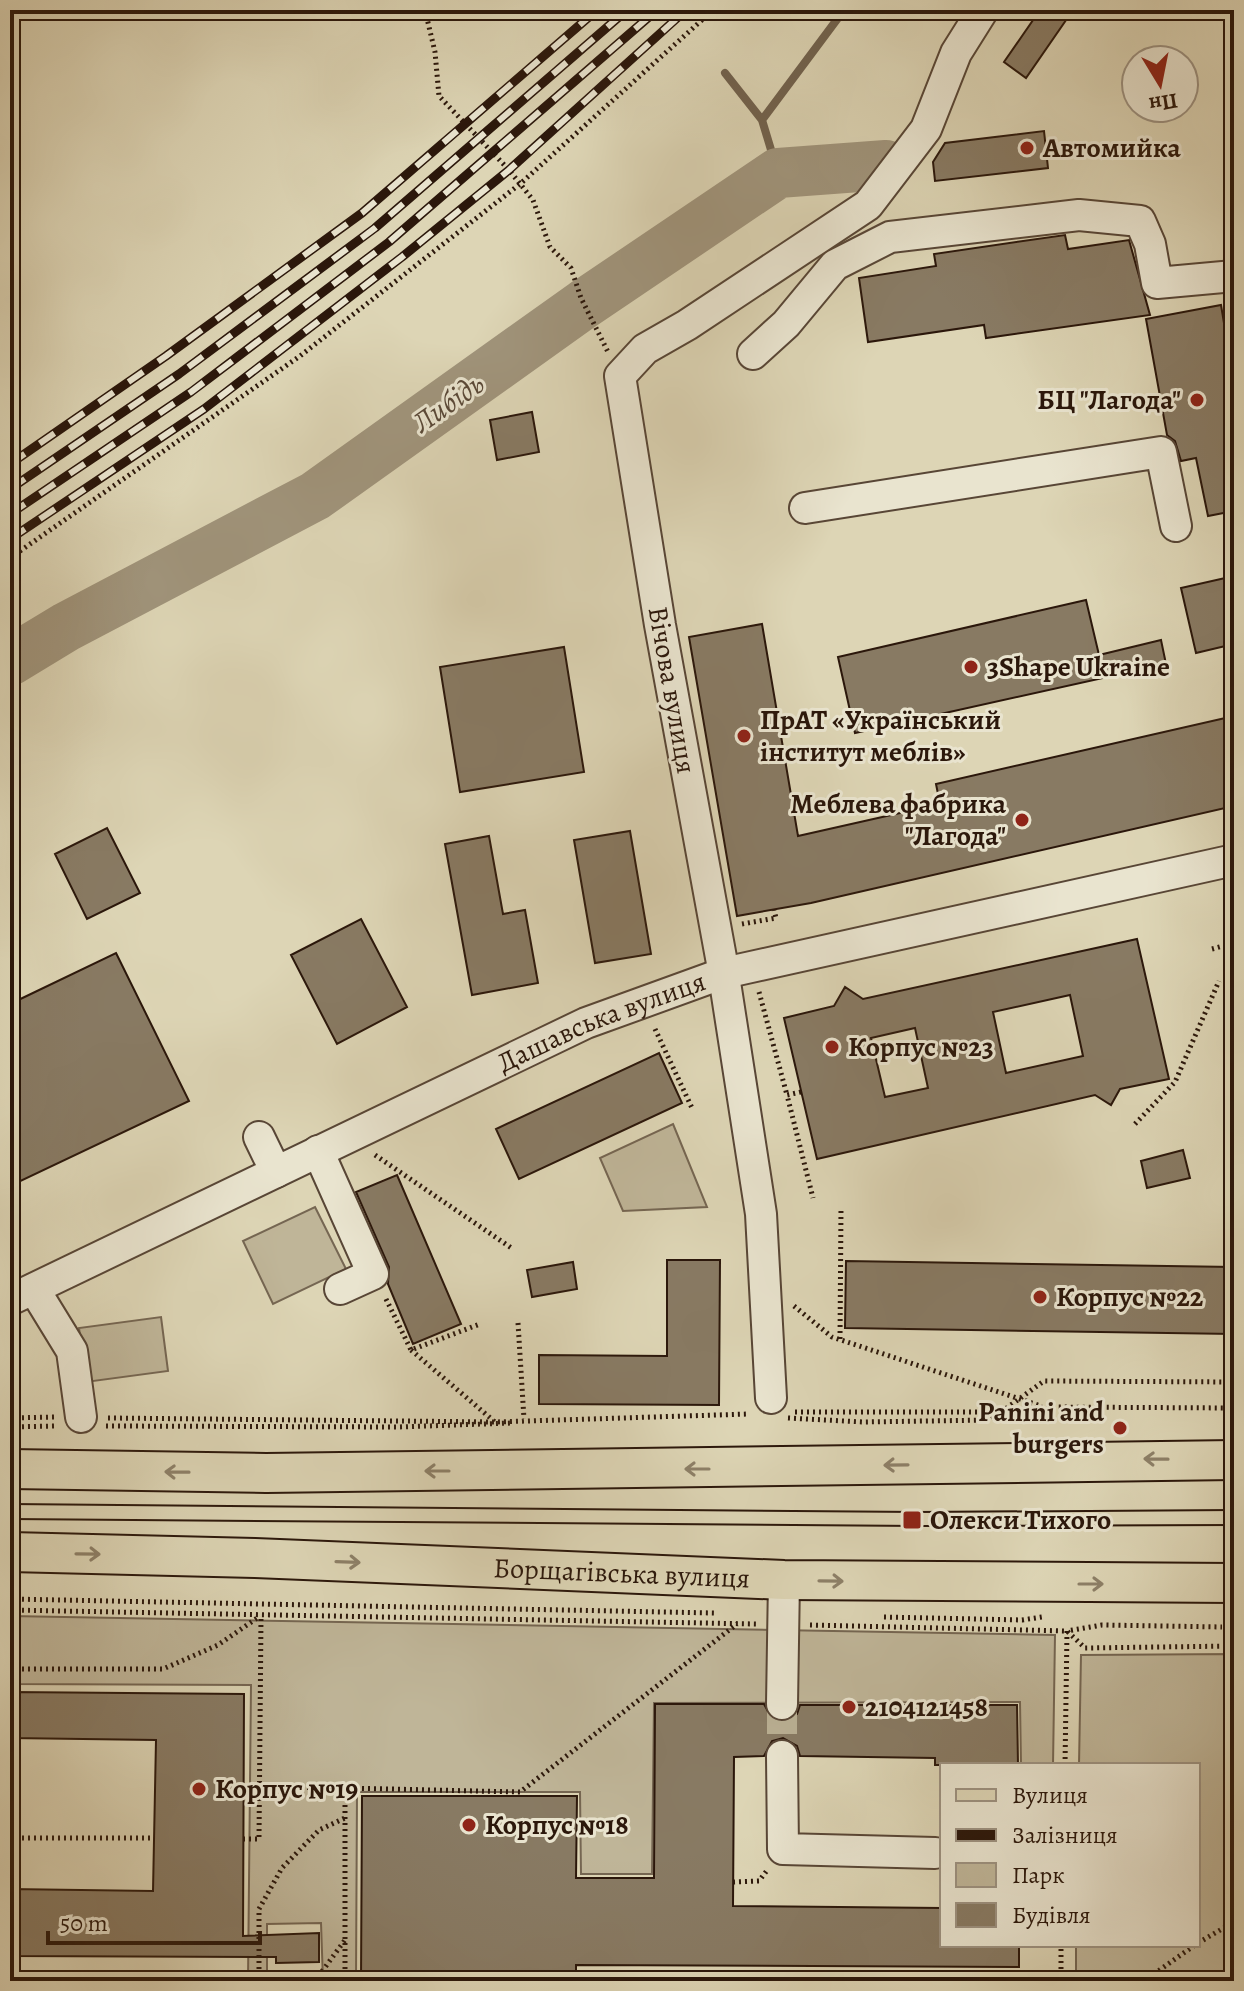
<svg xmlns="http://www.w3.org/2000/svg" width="1244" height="1991" viewBox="0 0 1244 1991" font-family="Alegreya,serif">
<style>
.green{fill:#bfb598;stroke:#756652;stroke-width:2}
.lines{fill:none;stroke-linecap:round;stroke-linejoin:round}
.stream{stroke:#71624e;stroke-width:8}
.river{stroke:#a0947b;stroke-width:50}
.building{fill:#887a63;stroke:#2b170b;stroke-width:2;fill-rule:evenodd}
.minor-tunnel{stroke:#b9af93;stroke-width:30;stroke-dasharray:30 15;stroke-linecap:butt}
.minor-casing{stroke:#584636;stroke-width:34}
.major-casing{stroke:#2b170b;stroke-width:42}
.path{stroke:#2b170b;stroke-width:5;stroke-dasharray:2 4;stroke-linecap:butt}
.minor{stroke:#e9e4cf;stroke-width:30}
.major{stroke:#ddd5b5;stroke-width:38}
.tram{stroke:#2b170b;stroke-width:2}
.rail-casing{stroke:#2b170b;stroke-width:9}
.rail{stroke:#e9e4cf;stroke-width:6;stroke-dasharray:18;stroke-linecap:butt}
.oneway{stroke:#8d8068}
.poi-dot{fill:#8f2418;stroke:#e9e4cf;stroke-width:3}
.labels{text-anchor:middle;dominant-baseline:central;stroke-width:6;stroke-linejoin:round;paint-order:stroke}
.poi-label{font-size:28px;font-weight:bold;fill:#2b170b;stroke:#e9e4cf;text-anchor:start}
.street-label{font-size:28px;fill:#2b170b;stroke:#e9e4cf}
.water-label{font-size:30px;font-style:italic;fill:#5a4938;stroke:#e9e4cf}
</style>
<rect width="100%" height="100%" fill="#ddd5b5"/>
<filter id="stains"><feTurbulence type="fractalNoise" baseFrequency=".0025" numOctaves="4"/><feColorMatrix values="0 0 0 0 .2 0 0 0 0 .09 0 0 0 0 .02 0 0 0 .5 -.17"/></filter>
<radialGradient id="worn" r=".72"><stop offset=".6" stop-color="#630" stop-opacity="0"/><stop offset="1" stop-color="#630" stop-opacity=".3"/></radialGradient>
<path class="green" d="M673,1124L707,1207L623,1211L600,1158Z
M315,1207L346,1269L273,1304L243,1241Z
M161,1317L168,1371L86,1382L79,1328Z
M10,1616L1055,1635L1053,1765H1021L1020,1702L654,1703L652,1874H581L580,1792H357L356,1981H323L321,1923L267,1924V1981H248L251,1685L10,1684Z
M1234,1654V1981H1076V1945H1198V1765H1079L1081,1655Z"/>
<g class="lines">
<path class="stream" d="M725,73L762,120L778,173
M762,120L844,10"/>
<path class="river" d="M10,661L66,627L315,496L584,304L778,173L886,165"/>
</g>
<path class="building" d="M1040,10H1073L1026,78L1004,62Z
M1044,131L1048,168L935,181L933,162L945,143Z
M1065,235L1068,249L1129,240L1150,315L986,338L984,325L868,342L859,278L936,266L934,254Z
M1221,305L1226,335L1234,333V451L1230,452L1234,511L1208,516L1196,458L1181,461L1175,441L1167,435L1146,319Z
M532,412L539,452L497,460L490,420Z
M1234,576V644L1196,653L1181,588Z
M1086,600L1099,655L1161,640L1166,664L855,733L838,657Z
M762,624L798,836L940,804L936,784L1234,716V806L811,903L737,916L689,637Z
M564,647L584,772L460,792L440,667Z
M107,828L140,893L87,919L55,854Z
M630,831L651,954L595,963L574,840Z
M489,836L503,914L525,910L538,983L472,995L445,844Z
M361,919L407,1007L337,1044L291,955Z
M1137,939L1169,1079L1120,1089L1111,1105L1095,1095L817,1159L784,1018L834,1006L845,987L863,999ZM1070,995L1083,1056L1006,1073L993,1012ZM915,1028L928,1088L885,1097L871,1038Z
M116,953L189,1101L10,1186V1004Z
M659,1053L682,1103L519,1179L496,1129Z
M1183,1150L1190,1178L1147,1188L1141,1161Z
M397,1175L461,1324L413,1344L388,1284L389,1267L356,1192Z
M667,1260H720L719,1405L539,1404V1355L667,1356Z
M846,1261L1234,1267V1334L845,1328Z
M573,1262L577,1289L532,1297L527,1270Z
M10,1692L244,1694L243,1936L319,1933V1962L276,1963V1957L10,1956V1889L153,1891L156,1740L10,1738Z
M655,1704H764L772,1719L782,1722L797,1714L800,1705H1017L1018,1765H935V1758L800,1756L797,1746L783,1738L772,1741L764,1756L734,1757L733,1906L942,1908V1945H1019V1967L576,1965V1981H361L362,1796H577L576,1878H654Z"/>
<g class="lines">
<path class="minor-tunnel" d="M782,1704V1756"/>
<defs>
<g id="minor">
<path d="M753,354L786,324L835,265L890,237L1079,215L1140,221L1150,244L1157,283L1234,276"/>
<path d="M805,508L1161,452L1176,526"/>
<path d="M259,1137L276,1172"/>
<path d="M318,1151L373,1274L340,1289"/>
<path d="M34,1289L72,1351L81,1417"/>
<path id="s1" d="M10,1300L586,1023L724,973L1234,860"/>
<path d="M771,1398L761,1214L722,963L660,625L620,376L645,349L687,325L868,205L926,129L956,53L983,10"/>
<path d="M782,1704L784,1580"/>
<path d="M782,1756L783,1849L935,1853"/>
</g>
<g id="major">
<path d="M10,1469L266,1473L1234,1460"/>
<path id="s2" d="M10,1552L255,1558L784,1580L1234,1583"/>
</g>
</defs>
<use href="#minor" class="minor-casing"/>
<use href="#major" class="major-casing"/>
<path class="path" d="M425,10L435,52L439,96L509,170L533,200L550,247L571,268L581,298L608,352
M10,558L300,356L520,184L713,10
M742,924L776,918L774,910
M1212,949L1234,943
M759,992L787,1095
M655,1029L692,1108
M801,1092L787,1095L813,1198
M1135,1124L1175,1082L1219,981
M375,1155L513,1249
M386,1299L411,1350L480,1324
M794,1306L832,1337L1038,1405
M518,1323L524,1419
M840,1339L841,1208
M411,1350L495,1422
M795,1412H996L1046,1407L1234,1408
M10,1418L54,1417
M108,1418L495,1422L749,1414
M788,1418L863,1422L990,1420L1044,1381L1234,1382
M106,1426L398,1427L512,1423
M10,1427L56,1426
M10,1599L714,1613
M10,1610L756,1624
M884,1617L1022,1620L1042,1617
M810,1625L1067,1631L1085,1648L1234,1646
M10,1669H163L218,1645L260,1616
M1065,1765L1067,1631L1102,1625L1222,1627
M259,1787L345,1788
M10,1838H154
M243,1839H259L261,1617
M733,1882L759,1881L768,1869
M1198,1943L1234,1922
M259,1981V1909L282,1868L319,1830L345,1818
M315,1981L345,1940
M345,1981V1788L520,1792L737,1624
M656,1981H860
M1061,1981V1945
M1144,1981L1195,1945"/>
<use href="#minor" class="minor"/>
<use href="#major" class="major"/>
<path class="tram" d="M10,1504L918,1512L1234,1510
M10,1519L919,1526L1234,1525"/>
<defs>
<path id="rail" d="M10,464L166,356L362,213L597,10
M10,489L179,374L375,228L627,10
M10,514L191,392L389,242L657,10
M10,539L204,409L402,257L509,170L686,10"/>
</defs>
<use href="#rail" class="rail-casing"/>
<use href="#rail" class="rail"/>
</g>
<defs><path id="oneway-shaft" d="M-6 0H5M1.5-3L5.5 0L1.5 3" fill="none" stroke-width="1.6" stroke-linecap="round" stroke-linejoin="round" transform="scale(2)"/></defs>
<g class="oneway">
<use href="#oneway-shaft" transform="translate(1156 1459) rotate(-179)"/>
<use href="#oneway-shaft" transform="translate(896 1465) rotate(179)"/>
<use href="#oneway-shaft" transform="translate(697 1469) rotate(180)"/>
<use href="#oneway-shaft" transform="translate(437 1471) rotate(180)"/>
<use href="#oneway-shaft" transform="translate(177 1472) rotate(-179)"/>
<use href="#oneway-shaft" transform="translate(88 1554) rotate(1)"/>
<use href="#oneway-shaft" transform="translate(348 1562) rotate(2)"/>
<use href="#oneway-shaft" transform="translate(831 1581) rotate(1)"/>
<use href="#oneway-shaft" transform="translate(1091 1584)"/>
</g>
<g class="poi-dot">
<circle cx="1027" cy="148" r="8"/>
<circle cx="1197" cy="400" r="8"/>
<circle cx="971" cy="667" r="8"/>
<circle cx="744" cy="736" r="8"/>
<circle cx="1022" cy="820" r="8"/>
<circle cx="832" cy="1047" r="8"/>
<circle cx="1040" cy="1297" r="8"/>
<circle cx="1120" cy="1428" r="8"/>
<rect x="902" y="1510" width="20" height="20" rx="4"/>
<circle cx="849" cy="1707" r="8"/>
<circle cx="199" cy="1789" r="8"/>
<circle cx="469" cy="1825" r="8"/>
</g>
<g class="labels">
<g class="poi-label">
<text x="1043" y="148">Автомийка</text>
<text x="1181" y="400" text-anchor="end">БЦ "Лагода"</text>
<text x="987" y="667">3Shape Ukraine</text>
<text x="760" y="720">ПрАТ «Український<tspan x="760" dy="32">інститут меблів»</tspan></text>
<text x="1006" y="804" text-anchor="end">Меблева фабрика<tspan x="1006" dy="32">"Лагода"</tspan></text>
<text x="848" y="1047">Корпус №23</text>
<text x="1056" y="1297">Корпус №22</text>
<text x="1104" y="1412" text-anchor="end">Panini and<tspan x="1104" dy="32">burgers</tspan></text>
<text x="930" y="1520">Олекси Тихого</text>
<text x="865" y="1707">2104121458</text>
<text x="215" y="1789">Корпус №19</text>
<text x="485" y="1825">Корпус №18</text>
</g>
<g class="street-label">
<text transform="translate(672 690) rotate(80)">Вічова вулиця</text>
<text stroke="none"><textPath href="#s1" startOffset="654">Дашавська вулиця</textPath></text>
<text stroke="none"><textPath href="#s2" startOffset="612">Борщагівська вулиця</textPath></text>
</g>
<g class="water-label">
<text transform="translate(448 403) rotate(-35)">Либідь</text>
</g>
</g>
<rect width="1244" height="1991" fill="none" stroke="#ddd5b5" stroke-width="40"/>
<rect x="12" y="12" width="1220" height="1967" fill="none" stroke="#2b170b" stroke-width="4"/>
<rect x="20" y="20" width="1204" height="1951" fill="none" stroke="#2b170b" stroke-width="2"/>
<rect x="940" y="1763" width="260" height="184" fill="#e9e4cf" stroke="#9d9281" stroke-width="2"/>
<rect x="956" y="1789" width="40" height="12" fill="#ddd5b5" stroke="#9d9281" stroke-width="2"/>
<text x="1012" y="1803" font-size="24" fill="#2b170b">Вулиця</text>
<rect x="956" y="1829" width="40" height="12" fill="#2b170b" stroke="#9d9281" stroke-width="2"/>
<text x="1012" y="1843" font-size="24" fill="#2b170b">Залізниця</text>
<rect x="956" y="1863" width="40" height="24" fill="#bfb598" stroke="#9d9281" stroke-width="2"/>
<text x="1012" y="1883" font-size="24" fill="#2b170b">Парк</text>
<rect x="956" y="1903" width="40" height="24" fill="#887a63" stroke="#9d9281" stroke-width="2"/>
<text x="1012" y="1923" font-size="24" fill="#2b170b">Будівля</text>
<g transform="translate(1160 84) rotate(170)"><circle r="38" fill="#e9e4cf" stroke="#9d9281" stroke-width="2"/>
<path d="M0-6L14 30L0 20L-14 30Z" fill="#8f2418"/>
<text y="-12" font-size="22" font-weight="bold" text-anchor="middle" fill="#2b170b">Пн</text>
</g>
<path d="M48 1931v12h212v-12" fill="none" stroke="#2b170b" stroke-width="4"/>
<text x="60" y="1931" font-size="24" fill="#2b170b" stroke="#e9e4cf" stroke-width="6" paint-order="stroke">50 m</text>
<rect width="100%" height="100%" filter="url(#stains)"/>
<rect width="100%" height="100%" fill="url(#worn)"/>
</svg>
